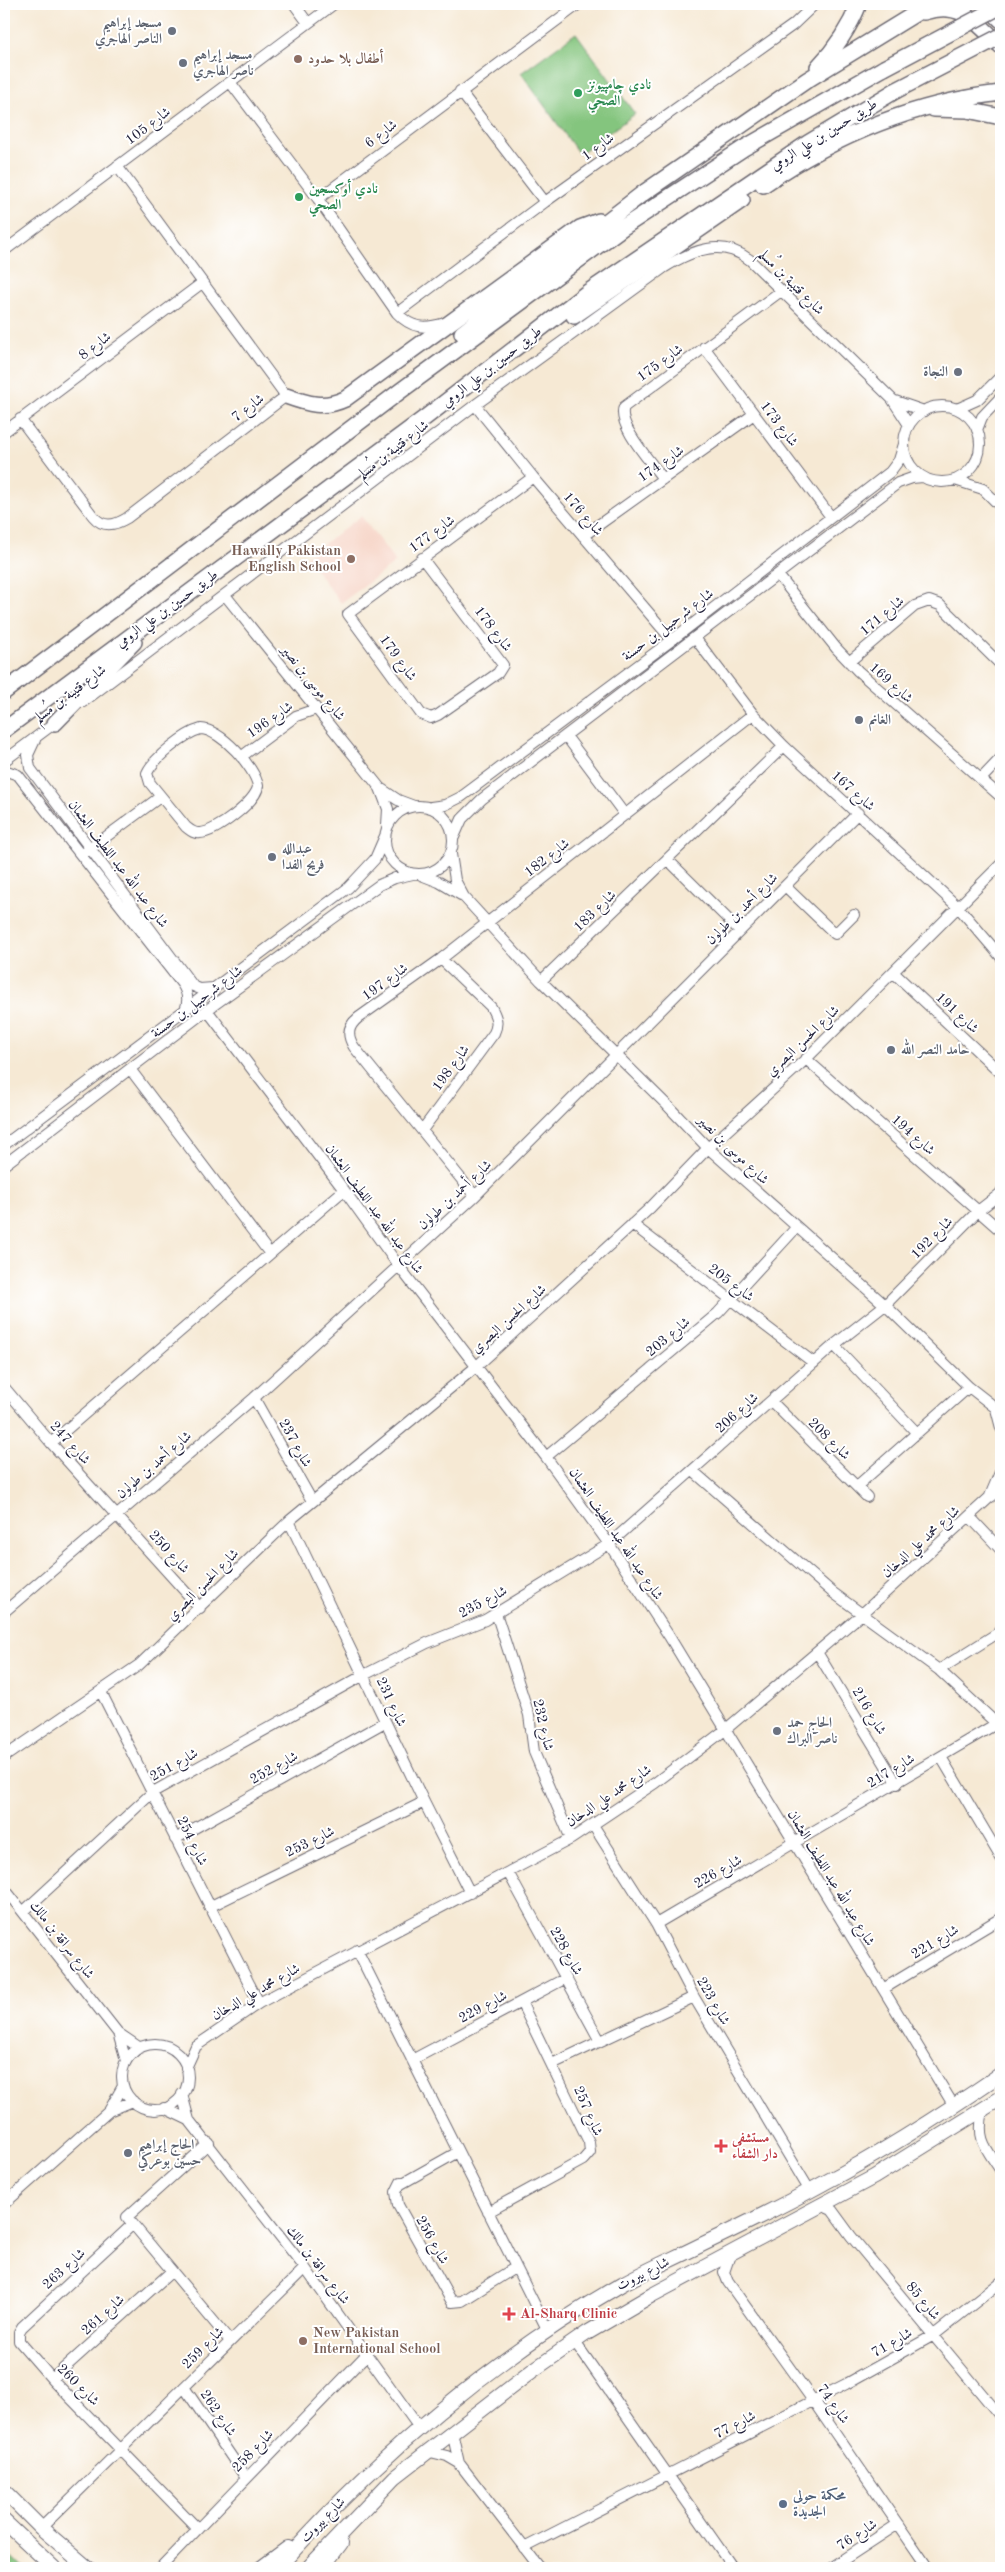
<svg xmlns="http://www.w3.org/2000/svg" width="1005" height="2572" viewBox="0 0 1005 2572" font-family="'Old Standard TT',Amiri,serif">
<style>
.built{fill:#f6d2c3}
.green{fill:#84c57e;stroke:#53745c}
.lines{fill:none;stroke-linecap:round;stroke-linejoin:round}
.minor-casing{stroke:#6c6871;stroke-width:12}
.major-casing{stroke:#6c6871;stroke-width:16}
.highway-casing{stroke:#6c6871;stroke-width:18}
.minor{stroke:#fff;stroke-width:10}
.major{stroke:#fff;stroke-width:14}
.highway{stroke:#fff;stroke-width:15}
.highway-bridge-casing{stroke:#6c6871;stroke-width:18;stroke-linecap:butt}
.highway-bridge{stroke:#fff;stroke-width:15}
.worship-dot{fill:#6b7280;stroke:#fff;stroke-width:2}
.education-dot{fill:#8d6e63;stroke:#fff;stroke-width:2}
.leisure-dot{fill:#2e9e5b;stroke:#fff;stroke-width:2}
.health-dot{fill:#e0444e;stroke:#fff;stroke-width:2}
.service-dot{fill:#5c6f8a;stroke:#fff;stroke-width:2}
.labels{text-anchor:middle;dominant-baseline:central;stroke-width:4;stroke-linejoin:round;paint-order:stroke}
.worship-label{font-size:14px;font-weight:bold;fill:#5b616d;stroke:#fff;text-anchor:start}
.education-label{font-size:14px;font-weight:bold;fill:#785e54;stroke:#fff;text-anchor:start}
.leisure-label{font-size:14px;font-weight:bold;fill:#27864d;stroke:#fff;text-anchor:start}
.street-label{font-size:14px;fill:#22223b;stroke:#fff}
.health-label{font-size:14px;font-weight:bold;fill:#be3a42;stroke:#fff;text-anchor:start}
.service-label{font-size:14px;font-weight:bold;fill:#4e5e75;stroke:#fff;text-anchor:start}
</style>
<rect width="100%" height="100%" fill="#fff"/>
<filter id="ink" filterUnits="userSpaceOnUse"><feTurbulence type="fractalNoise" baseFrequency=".02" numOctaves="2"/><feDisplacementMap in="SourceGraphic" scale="10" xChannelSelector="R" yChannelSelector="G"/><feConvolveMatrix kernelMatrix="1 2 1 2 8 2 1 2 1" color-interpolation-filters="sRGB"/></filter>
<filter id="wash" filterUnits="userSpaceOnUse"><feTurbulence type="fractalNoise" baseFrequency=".0096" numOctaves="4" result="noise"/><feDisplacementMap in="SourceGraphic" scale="20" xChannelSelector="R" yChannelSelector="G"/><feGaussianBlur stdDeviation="1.12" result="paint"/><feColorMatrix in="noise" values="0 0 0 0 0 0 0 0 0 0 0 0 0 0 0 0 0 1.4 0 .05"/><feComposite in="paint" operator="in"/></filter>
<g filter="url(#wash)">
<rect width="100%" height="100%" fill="#f6e9d4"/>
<path class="built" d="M361,516L396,562L341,603L306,557Z"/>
<path class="green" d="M576,33L635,114L579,154L521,73Z
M4,2550L23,2568H4Z"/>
</g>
<g filter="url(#ink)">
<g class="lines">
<defs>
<path id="minor" d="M294,4L308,23
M230,82L318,199L397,313C412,329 425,329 445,323
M460,91L545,202
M318,199L579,4
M4,251L334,4
M397,313L545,202L793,25L815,4
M704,347L831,517
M895,401L924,411
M475,405L533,477L672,640
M904 444a38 38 0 1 1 76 0a38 38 0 1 1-76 0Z
M957,409L977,400L1001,376
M20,419L93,516C103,528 114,526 127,518L286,396L117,166
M977,430L982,417L1001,397
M4,432L202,283
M663,479C653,464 616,425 624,407L781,291
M955,480L983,489L1001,507
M583,536L754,414
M422,558L503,665L498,673L438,715L431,718L421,714L348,614L533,477
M778,575L836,648L858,671L1001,797
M225,595L380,788L398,800L414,806
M695,638L753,714L784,746L959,908L1001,957
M849,662L915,606L929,601L940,605L1001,665
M83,702L475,405L665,267C693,250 722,238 750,260L892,399L909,425
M201,729C221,730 255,767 258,786C257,801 215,833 200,833C194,834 190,830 186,827L150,783L147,773C154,758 185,733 201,729Z
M566,736L625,815
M35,740L28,755L30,768L193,986L200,989L213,988
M241,757L296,716L316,709
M4,761L59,720
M4,770L18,775L182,984C188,993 189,1001 185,1010
M981,779L1001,758
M380,788L388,809L387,825
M385 840a34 34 0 1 1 68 0a34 34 0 1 1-68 0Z
M431,807L445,805L461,797L672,640L890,472L899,460L904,444
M454,837L462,819L482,799L898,483L912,478L923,477
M84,853L160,797
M451,854L455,880L464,897L541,981L667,1105L708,1148L885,1305L969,1387L1001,1412
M667,859L740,931
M421,875L439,882L461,895
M785,886L835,934L854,915
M894,973L1001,1073
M541,981L784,746
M207,1010L344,1190L398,1265L546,1457L609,1544L669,1636L954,2106
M806,1059L1001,1231
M130,1069L270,1254
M423,1129L494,1033C499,1023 496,1016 491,1007L441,959
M4,1145L348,888L375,859L385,836
M4,1165L207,1010L379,885L395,878L413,874
M475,1196L354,1047C347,1036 347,1027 358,1018L441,959L753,714
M632,1224L814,1363
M834,1345L917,1433
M4,1387L51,1443L200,1608
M254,1398L312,1501
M771,1401L867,1497
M996,1409L1001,1428
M51,1443L344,1190
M546,1457L718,1313L796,1228
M693,1471L832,1592L939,1670L997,1724
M857,1486L969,1387
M990,1496L1001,1470
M970,1517L1001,1550
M289,1521L424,1802L470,1893
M4,1612L254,1398L475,1196L858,813
M496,1613L529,1715L534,1752L571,1839
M817,1652L897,1784
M939,1670L1001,1631
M101,1692L259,2003
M4,1757L139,1665L289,1521L477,1366L650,1208L708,1148L806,1059L1001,864
M941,1757L1001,1858
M593,1825L656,1924L694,1997L810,2191
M175,1839L385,1722
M509,1874L600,2041
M4,1888L118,2033L140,2048
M209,1907L424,1802
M23,1912L153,1792L364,1675L427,1643L485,1620L609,1544L834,1345L885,1305L978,1211L1001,1193
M656,1924L1001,1721
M357,1950L548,2331
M883,1989L1001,1918
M118,2033L126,2061
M122 2077a33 33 0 1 1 66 0a33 33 0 1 1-66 0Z
M412,2060L566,1978
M552,2064L694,1997
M186,2068L196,2046L259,2003L571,1839L655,1783L725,1730L863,1613L989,1498L1001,1490
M182,2094L189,2120L305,2268L420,2429
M164,2108L189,2120
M109,2111L123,2086
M983,2111C976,2140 986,2148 1001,2171
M209,2143L127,2217L230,2341
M458,2152L401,2184V2182L396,2192L398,2205L452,2302L462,2301L516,2267
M4,2204L109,2111L133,2101
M823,2206L832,2210L851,2236L1001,2417
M488,2212L583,2160L590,2152L589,2142L521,2002
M133,2224L22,2327L19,2332V2341L52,2379L198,2529
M730,2255L724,2272L728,2282L814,2402L928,2568
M575,2342L733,2568
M52,2379L172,2271
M184,2387L246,2478
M452,2432L459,2463
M426,2451L447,2456L459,2463L540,2568
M41,2528L305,2268
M524,2548L846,2384L934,2335L1001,2282
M160,2568L367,2354
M831,2568L898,2524"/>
<path id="major" d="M4,2491L41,2528L88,2568
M4,2521L54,2568
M261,2568L288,2548
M278,2568C374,2458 495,2357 622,2284C647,2270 675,2258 701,2245C743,2225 784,2205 824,2183C886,2151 944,2113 1001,2074
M308,2568L395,2477L532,2371L587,2333L652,2295L874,2177L1001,2098
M322,2568L341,2543"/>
<path id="highway" d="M985,4L1001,20
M924,12C961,0 976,22 1001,46
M818,67C836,48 849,29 859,4
M934,109L967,110L1001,117
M763,185C836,135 913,103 1001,93
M574,316L742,200
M462,333L642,194L807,80L931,4
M286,396C308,404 324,409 345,399L580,228L599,221
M4,692L399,392L622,228L744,148L884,68
M55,723L134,642
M4,730L426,417L588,292L808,143L895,91"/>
</defs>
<use href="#minor" class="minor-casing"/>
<use href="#major" class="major-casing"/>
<use href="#highway" class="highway-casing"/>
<use href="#minor" class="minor"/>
<use href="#major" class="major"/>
<use href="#highway" class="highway"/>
<defs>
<path id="highway-bridge" d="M884,68L1001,6
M895,91L1001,36"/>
</defs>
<use href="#highway-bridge" class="highway-bridge-casing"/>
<use href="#highway-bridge" class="highway-bridge"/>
</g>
</g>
<g class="worship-dot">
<circle cx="172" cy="31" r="5"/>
<circle cx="183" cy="63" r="5"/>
<circle cx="958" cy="372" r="5"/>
<circle cx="859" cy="720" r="5"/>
<circle cx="272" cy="857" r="5"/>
<circle cx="891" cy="1050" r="5"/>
<circle cx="777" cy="1731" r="5"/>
<circle cx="128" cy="2153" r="5"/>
</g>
<g class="education-dot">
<circle cx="298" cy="59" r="5"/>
<circle cx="351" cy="559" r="5"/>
<circle cx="303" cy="2341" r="5"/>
</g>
<g class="leisure-dot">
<circle cx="578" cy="93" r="5"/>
<circle cx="299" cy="197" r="5"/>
</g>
<g class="health-dot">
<path d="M718.5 2138.5h5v5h5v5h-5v5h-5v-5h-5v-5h5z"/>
<path d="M506.5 2306.5h5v5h5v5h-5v5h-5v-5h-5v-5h5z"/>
</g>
<circle class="service-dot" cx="783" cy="2504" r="5"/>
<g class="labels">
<g class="worship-label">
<text x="162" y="23" text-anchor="end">مسجد إبراهيم<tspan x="162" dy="16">الناصر الهاجري</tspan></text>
<text x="193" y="55">مسجد إبراهيم<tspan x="193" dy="16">ناصر الهاجري</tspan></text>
<text x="948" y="372" text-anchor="end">النجاة</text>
<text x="869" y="720">الغانم</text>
<text x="282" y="849">عبدالله<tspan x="282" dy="16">فريح الفدا</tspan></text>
<text x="901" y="1050">حامد النصر الله</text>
<text x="787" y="1723">الحاج حمد<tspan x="787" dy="16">ناصر البراك</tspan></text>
<text x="138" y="2145">الحاج إبراهيم<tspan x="138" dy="16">حسين بوعركي</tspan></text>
</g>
<g class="education-label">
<text x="308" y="59">أطفال بلا حدود</text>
<text x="341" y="551" text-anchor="end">Hawally Pakistan<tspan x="341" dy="16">English School</tspan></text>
<text x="313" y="2333">New Pakistan<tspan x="313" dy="16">International School</tspan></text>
</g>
<g class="leisure-label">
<text x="588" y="85">نادي چامپيونز<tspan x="588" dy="16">الصحي</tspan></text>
<text x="309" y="189">نادي أوكسجين<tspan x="309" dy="16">الصحي</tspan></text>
</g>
<g class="street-label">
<text transform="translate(148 126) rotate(-37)">شارع 105</text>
<text transform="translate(381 134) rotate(-37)">شارع 6</text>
<text transform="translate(824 135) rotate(-32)">طريق حسين بن علي الرومي</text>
<text transform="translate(598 147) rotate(-36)">شارع 1</text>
<text transform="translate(791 282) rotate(45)">شارع قتيبة بن مُسلم</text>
<text transform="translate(95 346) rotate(-37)">شارع 8</text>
<text transform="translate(660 363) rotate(-36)">شارع 175</text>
<text transform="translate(492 367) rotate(-38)">طريق حسين بن علي الرومي</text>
<text transform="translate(248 408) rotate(-37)">شارع 7</text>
<text transform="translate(779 424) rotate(53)">شارع 173</text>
<text transform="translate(393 450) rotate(-38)">شارع قتيبة بن مُسلم</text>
<text transform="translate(661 464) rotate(-35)">شارع 174</text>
<text transform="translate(583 514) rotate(49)">شارع 176</text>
<text transform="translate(432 534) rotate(-36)">شارع 177</text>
<text transform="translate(167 609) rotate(-36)">طريق حسين بن علي الرومي</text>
<text transform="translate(882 616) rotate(-40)">شارع 171</text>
<text transform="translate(668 625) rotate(-37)">شارع شرحبيل بن حسنة</text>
<text transform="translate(493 629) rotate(53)">شارع 178</text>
<text transform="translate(398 658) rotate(54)">شارع 179</text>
<text transform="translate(313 683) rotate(51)">شارع موسى بن نصير</text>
<text transform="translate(891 683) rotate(42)">شارع 169</text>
<text transform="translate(70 694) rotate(-37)">شارع قتيبة بن مُسلم</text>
<text transform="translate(270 720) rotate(-35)">شارع 196</text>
<text transform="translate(853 791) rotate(42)">شارع 167</text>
<text transform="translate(547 858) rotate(-38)">شارع 182</text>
<text transform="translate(118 864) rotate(53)">شارع عبد الله عبد اللطيف العثمان</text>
<text transform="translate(742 909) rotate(-45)">شارع أحمد بن طولون</text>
<text transform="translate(595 911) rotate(-44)">شارع 183</text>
<text transform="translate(385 982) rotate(-36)">شارع 197</text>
<text transform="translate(197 1002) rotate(-37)">شارع شرحبيل بن حسنة</text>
<text transform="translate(957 1013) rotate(43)">شارع 191</text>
<text transform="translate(803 1041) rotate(-44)">شارع الحسن البصري</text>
<text transform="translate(451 1068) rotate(-54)">شارع 198</text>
<text transform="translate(913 1135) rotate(42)">شارع 194</text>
<text transform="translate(733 1150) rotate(44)">شارع موسى بن نصير</text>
<text transform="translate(455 1195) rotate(-43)">شارع أحمد بن طولون</text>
<text transform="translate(374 1209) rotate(54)">شارع عبد الله عبد اللطيف العثمان</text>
<text transform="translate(932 1238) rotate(-45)">شارع 192</text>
<text transform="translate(731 1283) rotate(37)">شارع 205</text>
<text transform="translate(509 1319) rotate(-42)">شارع الحسن البصري</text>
<text transform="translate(668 1337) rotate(-40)">شارع 203</text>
<text transform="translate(737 1413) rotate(-42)">شارع 206</text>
<text transform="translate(829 1439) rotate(45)">شارع 208</text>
<text transform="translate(70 1443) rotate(48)">شارع 247</text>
<text transform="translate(295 1443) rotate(61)">شارع 237</text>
<text transform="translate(154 1465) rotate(-41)">شارع أحمد بن طولون</text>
<text transform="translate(616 1534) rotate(56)">شارع عبد الله عبد اللطيف العثمان</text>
<text transform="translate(921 1542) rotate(-42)">شارع محمد علي الدخان</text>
<text transform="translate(169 1552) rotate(48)">شارع 250</text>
<text transform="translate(203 1585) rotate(-45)">شارع الحسن البصري</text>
<text transform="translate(483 1602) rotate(-28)">شارع 235</text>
<text transform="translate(391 1702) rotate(65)">شارع 231</text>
<text transform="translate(869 1711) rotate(59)">شارع 216</text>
<text transform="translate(543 1725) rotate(77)">شارع 232</text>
<text transform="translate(174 1765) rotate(-29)">شارع 251</text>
<text transform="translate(274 1768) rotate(-29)">شارع 252</text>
<text transform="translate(891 1771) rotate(-31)">شارع 217</text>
<text transform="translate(609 1796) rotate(-34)">شارع محمد علي الدخان</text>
<text transform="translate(192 1841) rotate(64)">شارع 254</text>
<text transform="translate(310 1842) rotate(-26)">شارع 253</text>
<text transform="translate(718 1872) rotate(-30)">شارع 226</text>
<text transform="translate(831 1878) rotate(59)">شارع عبد الله عبد اللطيف العثمان</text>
<text transform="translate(62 1940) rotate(52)">شارع سراقة بن مالك</text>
<text transform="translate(935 1942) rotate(-31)">شارع 221</text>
<text transform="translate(566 1951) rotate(61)">شارع 228</text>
<text transform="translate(256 1992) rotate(-30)">شارع محمد علي الدخان</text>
<text transform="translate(713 2001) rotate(60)">شارع 223</text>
<text transform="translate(483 2007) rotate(-28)">شارع 229</text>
<text transform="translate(588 2111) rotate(66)">شارع 257</text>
<text transform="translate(432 2240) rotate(61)">شارع 256</text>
<text transform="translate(318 2265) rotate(53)">شارع سراقة بن مالك</text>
<text transform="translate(64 2269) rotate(-43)">شارع 263</text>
<text transform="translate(643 2274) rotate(-27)">شارع بيروت</text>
<text transform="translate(923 2301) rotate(50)">شارع 85</text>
<text transform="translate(103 2315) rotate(-42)">شارع 261</text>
<text transform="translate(892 2343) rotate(-30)">شارع 71</text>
<text transform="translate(203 2348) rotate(-45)">شارع 259</text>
<text transform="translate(78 2385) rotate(45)">شارع 260</text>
<text transform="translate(833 2404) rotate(55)">شارع 74</text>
<text transform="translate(218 2413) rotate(56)">شارع 262</text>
<text transform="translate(735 2425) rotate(-27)">شارع 77</text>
<text transform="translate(253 2451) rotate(-46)">شارع 258</text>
<text transform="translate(323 2520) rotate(-46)">شارع بيروت</text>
<text transform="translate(857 2535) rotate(-33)">شارع 76</text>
</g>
<g class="health-label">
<text x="732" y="2138">مستشفى<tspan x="732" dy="16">دار الشفاء</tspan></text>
<text x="520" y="2314">Al-Sharq Clinic</text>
</g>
<g class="service-label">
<text x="793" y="2496">محكمة حولى<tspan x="793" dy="16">الجديدة</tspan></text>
</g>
</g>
<rect width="1005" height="2572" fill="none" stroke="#fff" stroke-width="20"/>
</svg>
